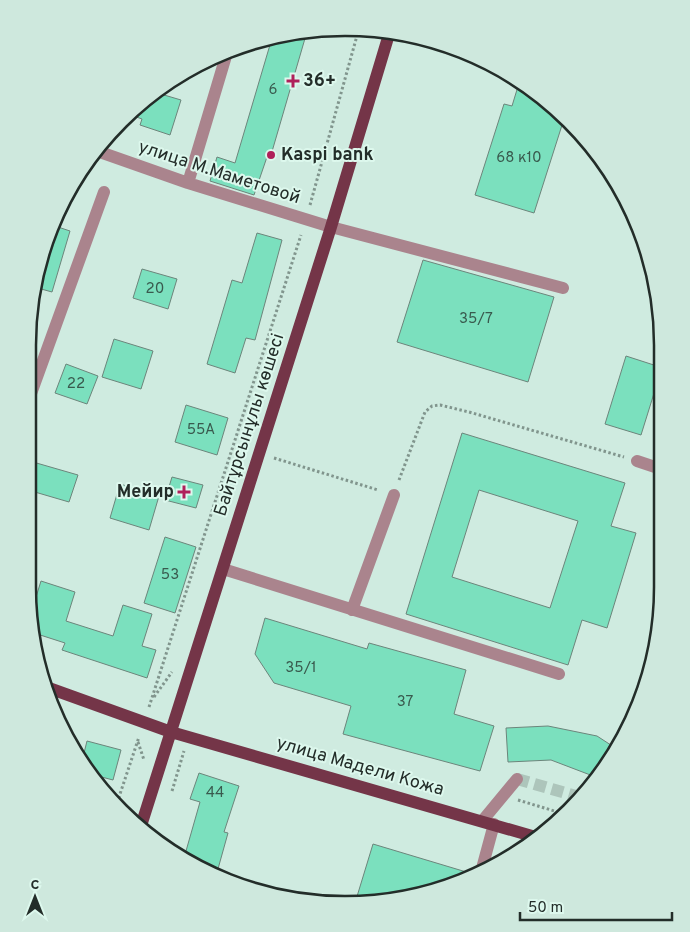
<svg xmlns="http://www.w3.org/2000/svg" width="690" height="932" viewBox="0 0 690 932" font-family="Overpass,sans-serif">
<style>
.building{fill:#7be0be;stroke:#6c857b;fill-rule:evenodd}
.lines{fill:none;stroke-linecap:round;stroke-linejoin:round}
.minor-tunnel{stroke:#adc5bb;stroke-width:12;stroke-dasharray:12 6;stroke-linecap:butt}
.path{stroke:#81958d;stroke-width:3;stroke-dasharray:2.5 2.5;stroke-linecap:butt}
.minor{stroke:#aa848d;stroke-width:12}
.major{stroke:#743548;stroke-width:12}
.poi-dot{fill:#af215a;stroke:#ddf8ed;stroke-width:2}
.labels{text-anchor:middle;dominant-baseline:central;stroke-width:4;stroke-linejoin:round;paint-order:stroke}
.number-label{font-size:15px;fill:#395a4e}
.poi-label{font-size:18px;font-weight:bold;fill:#232d29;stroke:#ddf8ed;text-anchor:start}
.street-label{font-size:18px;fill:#232d29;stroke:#ddf8ed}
.rim{fill:none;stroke:#232d29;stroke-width:2.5}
</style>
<rect width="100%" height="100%" fill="#cfebe0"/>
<path class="building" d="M306,35L271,155L268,154L254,195L210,181L217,157L235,163L272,38Z
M519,83L563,122L534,213L475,195L504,104L512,106Z
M154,92L181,100L170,135L140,125L142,119L131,115Z
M55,226L70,231L52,292L34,287L38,263Z
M257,233L282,240L255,340L246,338L235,373L207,364L232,280L242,283Z
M423,260L554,297L528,382L397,342Z
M142,269L177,279L168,309L133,298Z
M114,339L153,351L141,389L102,377Z
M626,356L660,367V374L641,435L605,424Z
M66,364L98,376L87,404L55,393Z
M186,405L228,418L217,455L175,442Z
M462,433L625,483L611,526L636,533L607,628L582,620L568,665L406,614ZM479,490L578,521L550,608L452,577Z
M33,462L78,475L69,502L28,490V480Z
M172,477L203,485L196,508L165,500Z
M120,484L159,496L149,530L110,518Z
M165,537L196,547L175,613L144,603Z
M41,581L75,592L66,621L113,636L123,605L152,614L142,646L156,650L147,678L62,650L65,643L34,633L31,613Z
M265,618L367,649L369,643L466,670L454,714L494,726L480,771L343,734L351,706L274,683L255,654Z
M548,726L597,736L617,749L593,776L551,760L508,762L506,728Z
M87,741L121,750L113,780L94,775L82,761Z
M199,773L239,786L224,832L228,833L216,876L204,872L184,858L200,802L190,799Z
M373,844L473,874L474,876L466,880L366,904L355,903Z"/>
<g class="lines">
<path class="minor-tunnel" d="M517,779L576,796"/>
<path class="path" d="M310,205L358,32
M274,458L378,490
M399,480L425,412L432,406L440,405L469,412L624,457
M154,697L172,672
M149,707L301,235
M138,742L144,760
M172,791L184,751
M518,800L561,813
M117,803L139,737"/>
<path class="minor" d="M97,151L188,183L331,227L563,288
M188,183L226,56
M28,402L104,192
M637,461L661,469
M223,569L559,674
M352,610L394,495
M483,820L517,779
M481,872L494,824"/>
<path class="major" d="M46,687L171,732L539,838
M140,829L331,227L390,31"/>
</g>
<g class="poi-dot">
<path d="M290.5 73.5h5v5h5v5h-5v5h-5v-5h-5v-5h5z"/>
<circle cx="271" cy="155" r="5"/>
<path d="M181.5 484.5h5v5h5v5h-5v5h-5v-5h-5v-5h5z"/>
</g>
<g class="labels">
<g class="number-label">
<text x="273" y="90">6</text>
<text x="519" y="158">68 к10</text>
<text x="155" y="289">20</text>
<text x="476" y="319">35/7</text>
<text x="76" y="384">22</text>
<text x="201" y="430">55А</text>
<text x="170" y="575">53</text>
<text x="301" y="668">35/1</text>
<text x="405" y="702">37</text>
<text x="215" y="793">44</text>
</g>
<g class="poi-label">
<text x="303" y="81">36+</text>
<text x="281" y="155">Kaspi bank</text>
<text x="174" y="492" text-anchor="end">Мейир</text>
</g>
<g class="street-label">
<text transform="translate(219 173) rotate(18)">улица М.Маметовой</text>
<text transform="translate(250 425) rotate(-72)">Байтұрсынұлы көшесі</text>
<text transform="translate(360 767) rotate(16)">улица Мадели Кожа</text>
</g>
</g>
<path d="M0 0H690V932H0ZM345 36H345A309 309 0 0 1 654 345V587A309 309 0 0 1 345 896H345A309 309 0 0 1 36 587V345A309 309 0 0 1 345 36Z" fill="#cee8dd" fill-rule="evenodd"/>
<path class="rim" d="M345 36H345A309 309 0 0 1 654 345V587A309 309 0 0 1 345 896H345A309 309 0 0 1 36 587V345A309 309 0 0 1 345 36Z"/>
<g transform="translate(35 897)" stroke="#ddf8ed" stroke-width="4" paint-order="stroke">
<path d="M0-4L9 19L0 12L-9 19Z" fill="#232d29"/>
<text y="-8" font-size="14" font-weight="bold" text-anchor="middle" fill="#232d29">С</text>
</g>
<path d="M520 912v8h152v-8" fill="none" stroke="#232d29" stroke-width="2.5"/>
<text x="528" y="912" font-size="15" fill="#232d29" stroke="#ddf8ed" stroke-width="4" paint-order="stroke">50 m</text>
</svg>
